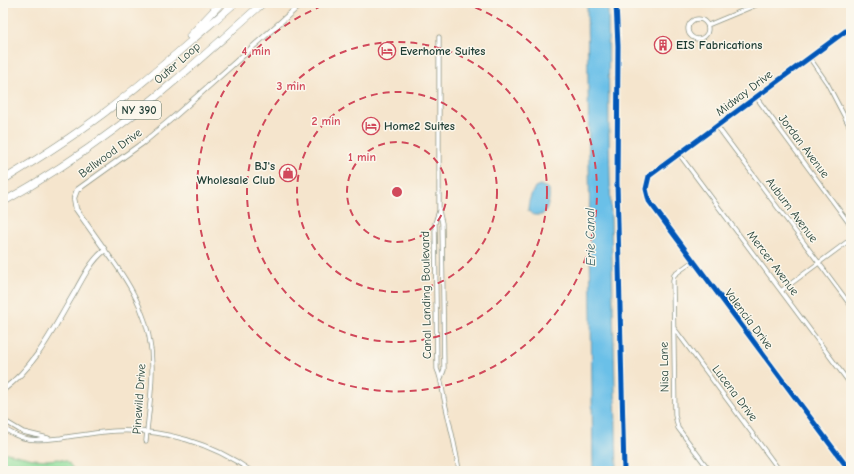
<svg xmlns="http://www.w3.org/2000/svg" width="854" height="474" viewBox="0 0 854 474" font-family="'Comic Neue',sans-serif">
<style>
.green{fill:#92df9d;stroke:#588e68}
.water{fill:#6bc0e8;stroke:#457e8e}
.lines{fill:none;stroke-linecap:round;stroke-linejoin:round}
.minor-casing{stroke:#8a9180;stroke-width:5}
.tertiary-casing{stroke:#8a9180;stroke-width:6}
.motorway-casing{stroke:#8a9180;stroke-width:8}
.minor{stroke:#fff;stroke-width:3.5}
.tertiary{stroke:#fff;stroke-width:4.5}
.motorway{stroke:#fff;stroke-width:7}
.cycleway-casing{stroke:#fbf7ec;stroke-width:8}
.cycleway{stroke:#0057b8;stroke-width:5}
.ring{fill:none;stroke:#d1495b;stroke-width:2;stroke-dasharray:7 5}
.labels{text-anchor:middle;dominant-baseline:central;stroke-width:3;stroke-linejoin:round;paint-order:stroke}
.shield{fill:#fbf7ec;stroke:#61756b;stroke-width:1}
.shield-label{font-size:11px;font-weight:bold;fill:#1f3d34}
.poi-label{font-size:12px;font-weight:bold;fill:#1f3d34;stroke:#fbf7ec;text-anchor:start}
.street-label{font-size:12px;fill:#1f3d34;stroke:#fbf7ec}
.water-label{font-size:13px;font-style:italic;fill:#325e61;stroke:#fbf7ec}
.centre{fill:#d1495b;stroke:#fbf7ec;stroke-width:2}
.ring-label{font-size:12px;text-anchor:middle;font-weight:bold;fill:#d1495b;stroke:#fbf7ec;stroke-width:3;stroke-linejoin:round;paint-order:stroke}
</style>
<rect width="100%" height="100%" fill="#fbf7ec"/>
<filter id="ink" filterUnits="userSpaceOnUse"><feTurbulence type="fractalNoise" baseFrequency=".025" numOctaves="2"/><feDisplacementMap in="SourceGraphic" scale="8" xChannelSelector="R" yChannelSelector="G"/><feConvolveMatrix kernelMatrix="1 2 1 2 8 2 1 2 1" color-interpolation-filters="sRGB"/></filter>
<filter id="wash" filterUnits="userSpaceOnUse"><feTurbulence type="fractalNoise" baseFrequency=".012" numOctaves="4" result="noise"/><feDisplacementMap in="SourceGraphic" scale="16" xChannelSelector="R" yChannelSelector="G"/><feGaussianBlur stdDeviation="0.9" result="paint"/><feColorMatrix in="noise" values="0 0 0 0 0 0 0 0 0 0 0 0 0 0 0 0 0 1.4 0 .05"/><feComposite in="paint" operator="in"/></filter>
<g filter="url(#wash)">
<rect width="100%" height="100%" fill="#f5e5cd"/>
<path class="green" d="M3,452L33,459L47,460L59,459L67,461L75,471H3Z"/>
<path class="water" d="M587,3H608L609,136L617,471H593Z
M540,185L549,189C550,199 549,207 542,215H534L528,211C528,201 531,195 535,187Z"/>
</g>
<g filter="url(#ink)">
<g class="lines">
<defs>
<path id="minor" d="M688 29a10 10 0 1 1 20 0a10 10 0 1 1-20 0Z
M708,25L761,3
M439,37V211L442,223L444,370L441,378
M809,57L827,83L851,129
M756,97L851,226
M717,126L851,306
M679,154L851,385
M439,211L435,223L437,369C442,380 442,391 445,403C450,426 456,448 459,471
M105,250C133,287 153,322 152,370C152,394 148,417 146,441
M693,261L674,275L673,281L675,415L678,428L710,471
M781,291L851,239
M674,328L780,471
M3,420L23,432L48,438
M3,428C11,433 19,438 28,439C39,441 51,439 61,438C80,435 98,432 116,431C164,429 212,443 251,471
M845,464L851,460
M850,471L649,201L646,189L649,176L851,27"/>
<path id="tertiary" d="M3,390C37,365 54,327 75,292C83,277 92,260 105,250L76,209L74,198L77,190L144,142L175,116L302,3"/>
<path id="motorway" d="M190,36L221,3
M3,180C38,159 72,137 104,113C150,78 192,40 235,3
M3,202C42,180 79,156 115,129C167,90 214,46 263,3"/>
</defs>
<use href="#minor" class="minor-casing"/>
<use href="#tertiary" class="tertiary-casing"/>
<use href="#motorway" class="motorway-casing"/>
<use href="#minor" class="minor"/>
<use href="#tertiary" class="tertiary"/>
<use href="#motorway" class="motorway"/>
<defs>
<path id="cycleway" d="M616,3L618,46L617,183L624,471
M850,471L649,201L646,189L649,176L851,27"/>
</defs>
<use href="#cycleway" class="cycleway-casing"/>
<use href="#cycleway" class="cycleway"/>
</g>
</g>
<g class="ring">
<circle cx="397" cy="192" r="50"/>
<circle cx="397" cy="192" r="100"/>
<circle cx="397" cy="192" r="150"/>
<path d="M464 3A200 200 0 1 1 330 3"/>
</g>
<defs>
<symbol id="building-ring" viewBox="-11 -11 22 22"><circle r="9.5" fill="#fbf7ec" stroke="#d1495b" stroke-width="1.5"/><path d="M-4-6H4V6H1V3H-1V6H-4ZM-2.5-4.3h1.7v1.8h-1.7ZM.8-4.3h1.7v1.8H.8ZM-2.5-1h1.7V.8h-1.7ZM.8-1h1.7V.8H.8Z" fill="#d1495b"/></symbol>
<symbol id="hotel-ring" viewBox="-11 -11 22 22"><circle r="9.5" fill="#fbf7ec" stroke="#d1495b" stroke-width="1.5"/><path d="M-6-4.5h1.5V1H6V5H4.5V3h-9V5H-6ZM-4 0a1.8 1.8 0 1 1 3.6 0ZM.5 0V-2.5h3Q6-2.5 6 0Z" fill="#d1495b"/></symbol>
<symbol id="shop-ring" viewBox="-11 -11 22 22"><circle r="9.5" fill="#fbf7ec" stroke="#d1495b" stroke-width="1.5"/><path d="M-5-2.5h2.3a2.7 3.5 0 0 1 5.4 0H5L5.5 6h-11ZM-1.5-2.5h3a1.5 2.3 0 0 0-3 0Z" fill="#d1495b"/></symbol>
</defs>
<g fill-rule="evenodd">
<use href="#building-ring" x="653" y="35" width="20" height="20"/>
<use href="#hotel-ring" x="377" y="41" width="20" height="20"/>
<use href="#hotel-ring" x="361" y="116" width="20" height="20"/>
<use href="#shop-ring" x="278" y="163" width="20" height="20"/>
</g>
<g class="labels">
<rect class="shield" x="117" y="101" width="44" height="18" rx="3"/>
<g class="shield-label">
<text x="139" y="110">NY 390</text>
</g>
<g class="poi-label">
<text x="676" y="45">EIS Fabrications</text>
<text x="400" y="51">Everhome Suites</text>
<text x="384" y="126">Home2 Suites</text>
<text x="275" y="166" text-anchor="end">BJ's<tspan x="275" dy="14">Wholesale Club</tspan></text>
</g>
<g class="street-label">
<text transform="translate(177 63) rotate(-41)">Outer Loop</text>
<text transform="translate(744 93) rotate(-37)">Midway Drive</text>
<text transform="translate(804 146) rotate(53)">Jordan Avenue</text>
<text transform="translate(110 153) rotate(-36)">Bellwood Drive</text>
<text transform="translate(792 210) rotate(53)">Auburn Avenue</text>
<text transform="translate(773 263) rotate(53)">Mercer Avenue</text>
<text transform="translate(426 295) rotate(-91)">Canal Landing Boulevard</text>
<text transform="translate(749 319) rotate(53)">Valencia Drive</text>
<text transform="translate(664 367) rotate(-91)">Nisa Lane</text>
<text transform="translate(735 393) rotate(53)">Lucena Drive</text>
<text transform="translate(139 399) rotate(-86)">Pinewild Drive</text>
</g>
<g class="water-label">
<text transform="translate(590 237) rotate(-91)">Erie Canal</text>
</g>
</g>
<circle cx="397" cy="192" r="6" class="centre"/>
<g class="ring-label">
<text x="256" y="55">4 min</text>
<text x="291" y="90">3 min</text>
<text x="326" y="125">2 min</text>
<text x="362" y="161">1 min</text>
</g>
<rect width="854" height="474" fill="none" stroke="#fbf7ec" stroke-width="16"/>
</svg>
